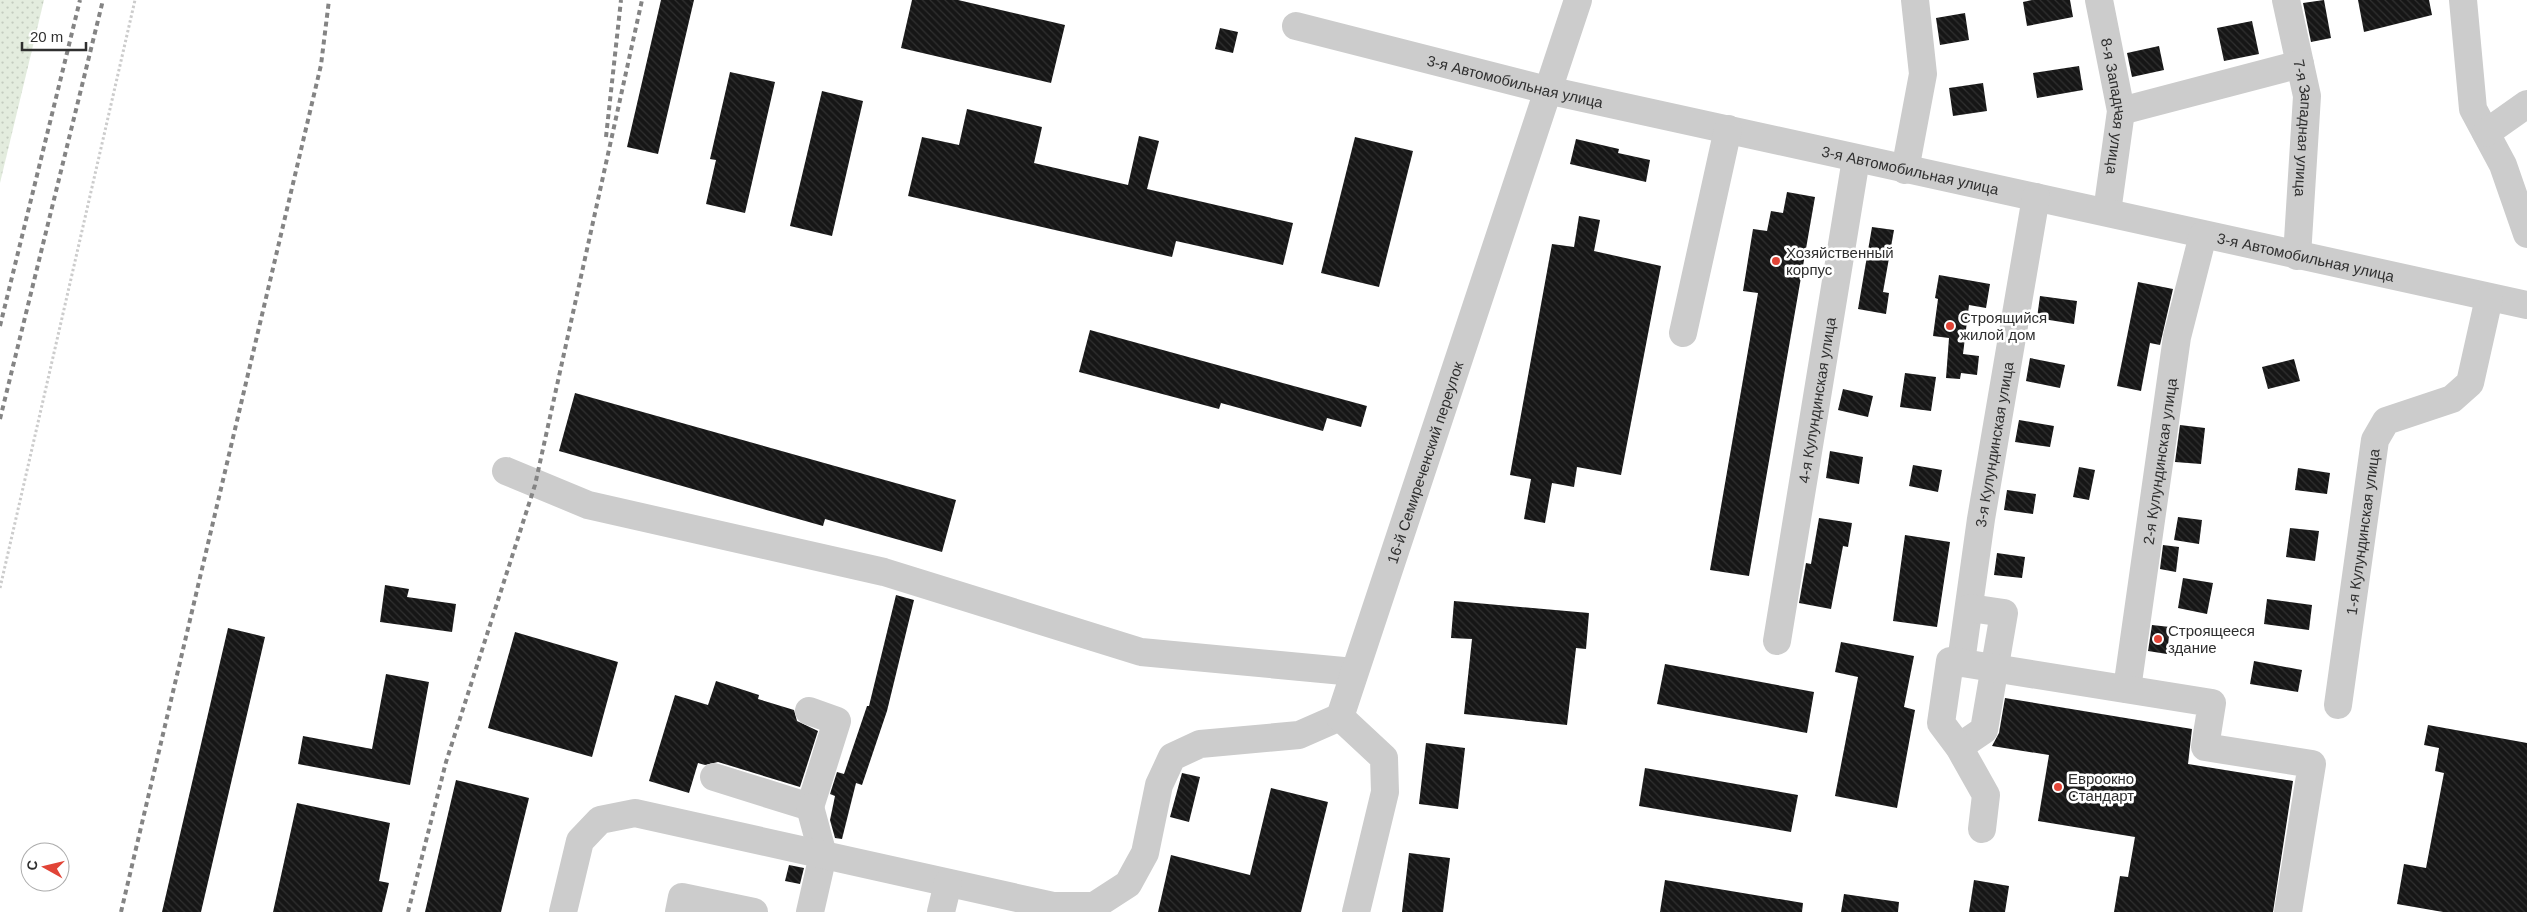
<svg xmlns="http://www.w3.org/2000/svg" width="2527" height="912" viewBox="0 0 2527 912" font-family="Arial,sans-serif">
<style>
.grass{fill:url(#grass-dots)}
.building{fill:url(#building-back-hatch)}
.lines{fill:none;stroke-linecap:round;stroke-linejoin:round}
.path{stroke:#ccc;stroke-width:3;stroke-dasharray:2.5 2.5;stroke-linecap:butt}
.minor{stroke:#ccc;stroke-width:28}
.rail{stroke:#848484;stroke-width:4;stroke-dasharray:5 4;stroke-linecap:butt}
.poi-dot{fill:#e14437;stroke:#fff;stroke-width:2}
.labels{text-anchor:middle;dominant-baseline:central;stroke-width:5;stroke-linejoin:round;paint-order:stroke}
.street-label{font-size:15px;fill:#2f2f2f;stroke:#fff}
.poi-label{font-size:15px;fill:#2f2f2f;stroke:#fff;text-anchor:start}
</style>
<defs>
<pattern id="grass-dots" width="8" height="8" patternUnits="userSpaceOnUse" patternTransform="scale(1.25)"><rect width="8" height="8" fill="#e3ecde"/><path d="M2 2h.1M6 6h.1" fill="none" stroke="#c3cbbf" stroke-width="1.8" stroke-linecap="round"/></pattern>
<pattern id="building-back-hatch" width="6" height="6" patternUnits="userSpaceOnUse" patternTransform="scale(1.25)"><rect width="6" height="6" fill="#161616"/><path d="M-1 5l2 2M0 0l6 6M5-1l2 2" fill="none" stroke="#303030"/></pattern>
</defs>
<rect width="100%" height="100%" fill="#fff"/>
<path class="grass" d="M0,0H44L0,183Z"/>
<path class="building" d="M661,0H694L658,154L627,147Z
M912,0H958L1065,25L1051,83L901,48Z
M2032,0H2070L2073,17L2027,26L2023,2Z
M2324,0L2331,38L2311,42L2303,3Z
M2358,0H2429L2432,15L2364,32Z
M1965,13L1969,40L1940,45L1936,18Z
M2252,21L2259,54L2224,61L2217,28Z
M1220,28L1238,32L1233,53L1215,49Z
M2159,46L2164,70L2132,77L2127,53Z
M2079,66L2083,90L2037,98L2033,73Z
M730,72L775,82L745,213L706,204L716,160L710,159Z
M1983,83L1987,111L1953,116L1949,88Z
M822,91L863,101L832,236L790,226Z
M967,109L1042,127L1034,163L1128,185L1139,136L1159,141L1147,189L1293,223L1283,265L1176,241L1172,257L908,196L922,137L959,145Z
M1355,137L1413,151L1379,287L1321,273Z
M1576,139L1619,149L1618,153L1650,160L1646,182L1570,164Z
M1787,192L1815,197L1749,576L1710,570L1758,293L1743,291L1753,229L1767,231L1771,211L1783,213Z
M1579,216L1600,220L1594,251L1661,266L1621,475L1577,467L1574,487L1552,483L1545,523L1524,519L1531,479L1510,475L1552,244L1574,247Z
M1872,227L1894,230L1883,292L1889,293L1886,314L1858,309Z
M1939,275L1990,284L1986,308L1969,305L1963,354L1979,356L1977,375L1961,373L1960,379L1946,378L1949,338L1933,336L1938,299L1935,298Z
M2138,282L2173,289L2160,345L2150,343L2141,391L2117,386Z
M2040,296L2077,301L2074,324L2037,318Z
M1090,330L1367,406L1361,427L1327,418L1323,431L1221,403L1219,409L1079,372Z
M2030,358L2065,365L2060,388L2026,381Z
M2294,359L2300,381L2268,389L2262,367Z
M1905,373L1936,377L1931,411L1900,407Z
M1843,389L1873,396L1868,417L1838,410Z
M575,393L956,500L942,552L825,519L823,526L559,451Z
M2019,420L2054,426L2050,447L2015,442Z
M2180,425L2205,428L2201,464L2175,462Z
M1830,451L1863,457L1859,484L1826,478Z
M1913,465L1942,470L1938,492L1909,486Z
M2079,467L2095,470L2089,500L2073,497Z
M2298,468L2330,473L2327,494L2295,490Z
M2007,490L2036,494L2033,514L2004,510Z
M2178,517L2202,520L2199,544L2174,540Z
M1819,518L1852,523L1848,547L1843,546L1831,609L1799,603L1806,563L1811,564Z
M2290,528L2319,531L2315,561L2286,557Z
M1905,535L1950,542L1937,627L1893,621Z
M2163,545L2179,547L2176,572L2160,569Z
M1997,553L2025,557L2022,578L1994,575Z
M2183,578L2213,583L2207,614L2178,608Z
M385,585L409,589L407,597L456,604L452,632L380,622Z
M896,595L914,600L887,711L862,785L856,783L842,839L835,838L830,820L835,796L830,794L837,772L844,774L867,706H869Z
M2267,599L2312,605L2309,630L2264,624Z
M1454,601L1589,613L1586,649L1576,648L1567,725L1464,714L1472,639L1451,638Z
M2152,625L2170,627L2167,654L2148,651Z
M228,628L265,637L201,912H162Z
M515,632L618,662L592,757L488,728Z
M1841,642L1914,656L1904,707L1915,710L1897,808L1835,796L1858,677L1835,672Z
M2254,661L2302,670L2298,692L2250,684Z
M1665,664L1814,692L1807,733L1657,704Z
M386,674L429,682L410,785L298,764L303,736L372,749Z
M716,681L759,695L758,699L794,710L797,721L818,731L800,787L718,762L705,765L698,763L689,793L649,781L675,695L708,705Z
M2005,698L2192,729L2188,764L2293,781L2273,912H2114L2120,876L2128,877L2135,837L2038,821L2049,755L1992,746L1999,733Z
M2428,725L2527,743V912H2443L2397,904L2404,864L2426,868L2444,773L2435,771L2439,748L2424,745Z
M1426,743L1465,748L1458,809L1419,804Z
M1645,768L1798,795L1791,832L1639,806Z
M1182,773L1200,777L1189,822L1170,817Z
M456,780L529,798L501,912H425Z
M1271,788L1328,802L1301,912H1158L1171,855L1250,875Z
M297,803L390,823L379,881L389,883L382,912H273Z
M1409,853L1450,858L1443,912H1402Z
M789,865L804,868L800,884L785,881Z
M1665,880L1803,903L1802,912H1660Z
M1974,880L2009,886L2005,912H1969Z
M1844,894L1899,902L1898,912H1841Z"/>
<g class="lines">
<path class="path" d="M0,588L135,0"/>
<g class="minor">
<path id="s1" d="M2099,0L2121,111L2107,212"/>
<path id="s2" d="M2286,0L2307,96L2297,256"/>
<path d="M2463,0L2473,109L2503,165L2527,234"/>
<path id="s3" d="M1296,26L1547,90L2527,305"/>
<path d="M2121,111L2300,64"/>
<path d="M2486,133L2527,104"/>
<path d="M1905,170L1923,74L1915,0"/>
<path d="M1683,333L1728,129"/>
<path d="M506,471L588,505L884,572L1141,652L1354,672"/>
<path id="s4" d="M1777,641L1856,159"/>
<path id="s5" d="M1961,662L1981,519L2036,197"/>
<path id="s6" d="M2127,689L2177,337L2203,235"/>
<path id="s7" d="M2338,705L2375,440L2386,421L2452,399L2470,383L2489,298"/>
<path d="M1959,747L1984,730L2004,613L1970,608"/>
<path d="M714,777L810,807L837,721L809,711"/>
<path d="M810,807L823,855L810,912"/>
<path d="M1982,829L1986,795L1959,747L1941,723L1950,661L2212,703L2205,747L2312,764L2288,912"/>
<path d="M563,912L580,841L600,820L635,813L1053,906H1094L1128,884L1145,853L1159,785L1172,757L1200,744L1299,735L1340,717"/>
<path d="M679,912L682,897L754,912"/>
<path d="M941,912L948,883"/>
<path id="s8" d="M1356,912L1385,792L1384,758L1340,717L1578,0"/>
</g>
<path class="rail" d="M606,137L621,0
M0,326L80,0
M0,419L103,0
M121,912L321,65L329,0
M408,912L446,762L535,485L642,0"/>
</g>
<g class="poi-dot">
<circle cx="1776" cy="261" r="5"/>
<circle cx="1950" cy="326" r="5"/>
<circle cx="2158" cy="639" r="5"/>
<circle cx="2058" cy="787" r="5"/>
</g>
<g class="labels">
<g class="street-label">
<text stroke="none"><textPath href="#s3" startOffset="226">3-я Автомобильная улица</textPath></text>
<text stroke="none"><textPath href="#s1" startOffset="108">8-я Западная улица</textPath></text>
<text stroke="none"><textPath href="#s2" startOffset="130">7-я Западная улица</textPath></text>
<text stroke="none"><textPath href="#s3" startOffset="631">3-я Автомобильная улица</textPath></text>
<text stroke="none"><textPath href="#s3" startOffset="1036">3-я Автомобильная улица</textPath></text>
<text stroke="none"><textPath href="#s4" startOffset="244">4-я Кулундинская улица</textPath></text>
<text stroke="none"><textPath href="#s5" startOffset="220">3-я Кулундинская улица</textPath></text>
<text stroke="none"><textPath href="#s6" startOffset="230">2-я Кулундинская улица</textPath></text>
<text stroke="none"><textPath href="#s8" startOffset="486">16-й Семиреченский переулок</textPath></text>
<text stroke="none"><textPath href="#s7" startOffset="175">1-я Кулундинская улица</textPath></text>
</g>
<g class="poi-label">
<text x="1786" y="252">Хозяйственный<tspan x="1786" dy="17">корпус</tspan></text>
<text x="1960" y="317">Строящийся<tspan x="1960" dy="17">жилой дом</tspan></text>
<text x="2168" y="630">Строящееся<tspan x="2168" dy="17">здание</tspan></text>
<text x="2068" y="778">Евроокно<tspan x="2068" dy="17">Стандарт</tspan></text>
</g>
</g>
<g transform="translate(45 867) rotate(278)"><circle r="24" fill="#ffffff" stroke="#acacac"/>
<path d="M0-4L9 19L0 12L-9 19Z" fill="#e14437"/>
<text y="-8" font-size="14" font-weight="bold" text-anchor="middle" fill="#2f2f2f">С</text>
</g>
<path d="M22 42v8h64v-8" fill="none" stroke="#2f2f2f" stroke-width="2.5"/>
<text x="30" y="42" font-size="15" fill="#2f2f2f" stroke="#ffffff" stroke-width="4" paint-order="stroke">20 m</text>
</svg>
